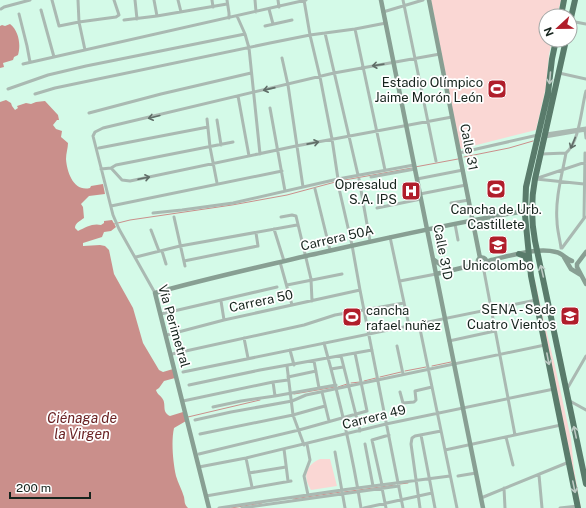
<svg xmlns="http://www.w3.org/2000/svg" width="586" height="508" viewBox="0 0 586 508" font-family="'Public Sans',sans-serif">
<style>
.green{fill:#fad7d4}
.water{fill:#ca8f8b}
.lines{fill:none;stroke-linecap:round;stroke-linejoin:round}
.stream{stroke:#ca8f8b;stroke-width:1}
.street{stroke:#aab9b2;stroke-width:3}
.secondary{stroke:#889f93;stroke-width:4.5}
.highway{stroke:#597b6b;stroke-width:6}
.oneway{stroke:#606e68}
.oneway2{stroke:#bdcac4}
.labels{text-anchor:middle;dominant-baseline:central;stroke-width:3.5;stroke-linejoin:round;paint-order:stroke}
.poi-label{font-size:13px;fill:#16241d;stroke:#fff;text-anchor:end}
.street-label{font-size:13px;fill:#16241d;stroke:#fff}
.water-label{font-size:14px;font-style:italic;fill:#692122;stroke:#fff}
</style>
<rect width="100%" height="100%" fill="#d4fae8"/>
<path class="green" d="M431,0H561L557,16H546V40H552L549,55L546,87L536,130L461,149L460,148Z
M533,271L543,317L555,366L571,439L574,469L581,508H580L556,392Z
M320,459H330L337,486L311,490C302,476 306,465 320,459Z"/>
<path class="water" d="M10,24C19,31 21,45 18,55L14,57L13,60L3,63L4,67L0,68V26L2,25L5,26Z
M6,100L11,103L12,106L15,110L18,108L17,106L26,103L31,104L36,102L45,101L58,115L59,120H57L53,125L56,129L62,131L61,137L68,143C68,148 66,153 66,159C67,173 74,192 90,188L91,186L103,184L105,194L89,196L81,204L83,207L84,218C80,221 75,223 75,228L78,231C86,227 93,223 101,225L104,223V221L112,220L116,227L111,231L104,232L102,237L83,243V246L100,245L105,246L109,250L114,274L133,308L143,343L159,370L163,372L173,369L175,378L164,381L159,388L156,390C157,394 160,395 162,398C167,404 161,412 170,416L183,412L186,421L174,428C171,442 173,462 176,476C178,483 182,490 184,497C185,502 184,504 188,508H0V102Z"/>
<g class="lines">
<path class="stream" d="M464,157L509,148L533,141
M415,167L458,159
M114,224L130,220L232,205L287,195L339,181L412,168
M432,366L451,362
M405,371L426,367
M380,377L401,372
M364,381L376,378
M351,383L360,382
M338,387L347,384
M294,394L335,387
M188,417L260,400
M400,484L408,483
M344,492L395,485
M293,499L341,492
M231,508L262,503"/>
<path class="street" d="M52,0L59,26L79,22L116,17L119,15L114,0
M78,0L79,22L85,50
M135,0L137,19
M154,0L157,16
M178,0L181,12
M212,0L213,7
M227,0L229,13V18
M255,0L256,12
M278,0L279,7
M304,0L310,35L320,77L332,139L338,179
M403,0L436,161
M1,9L4,7L30,0
M269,9L273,24
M41,10L54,57
M383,12L423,0
M19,14L27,46L30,62
M237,16L245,34L249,48L260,154
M124,20L157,16L227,4
M570,21L586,24
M265,26L292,20
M355,29L385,170
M325,33L358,175
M282,58L288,85L303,187
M23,64L306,0
M559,73L586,79
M8,89L48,75L86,66L245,34
M35,94L55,88L270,43L310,35L355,29L386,23
M238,96L249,156
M270,108L285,191
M89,113L161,94L251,73
M207,119L210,147L217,183
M217,120L221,145
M585,130L586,138
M546,134L586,128
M545,137L586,130
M99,148L208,127
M459,153L538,135
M566,153C580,141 581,109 586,91
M541,154L566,153
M111,168L122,180L130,181L296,146L452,117
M101,169L111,168L116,165L233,142
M371,177L415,169
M359,179L370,241
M417,179L463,170
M535,179L586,162
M536,179L584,184
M338,184L352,245L360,290L403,508
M315,189L330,250
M420,194L466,185
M451,203L469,200
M111,206L282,171
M377,208L421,199
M153,213L182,210L233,203L338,179L414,165
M174,217L185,266
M281,217L292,215L296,216L311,279L312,301
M584,218L585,153
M455,224L458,240
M274,229L284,261
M151,230L159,251
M390,237L409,326
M561,248C560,239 557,230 557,221C555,199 562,175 566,153
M562,248L585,217
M162,251L166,264
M136,257L180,246L297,225
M184,261L258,246L256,233
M280,262L292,305
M484,265V271L515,435
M400,281L436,274
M287,285L342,274
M155,293L119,229L113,215L93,136L95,132L103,128L334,73L440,54
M221,301L224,320
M161,314L277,287
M419,324L457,508
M167,335L224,320L360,290
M244,338L248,358
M449,341L495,331
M324,343C339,397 352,452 361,508
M397,346L403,374
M290,350L294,365
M172,354L304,325L335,315L404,303
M341,356L360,431
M314,361L319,388
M287,366L293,415L304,445
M331,369L343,367
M183,372L536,300
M288,377L316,371
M273,382L275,396
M189,385L260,370L372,350
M567,389L586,356
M322,392L329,421
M400,392L403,403L414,402L416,400L415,391L432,387
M568,400L586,410
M183,401L273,382L288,380
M213,407L241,401L275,396L336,385
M195,420L231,412L292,401L306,395L545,345
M200,434L293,415L325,406
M421,435L435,508
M506,437L513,465
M307,444L310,460L304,476L308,495
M365,444L373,486
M284,449L288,481
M445,450L561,425
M335,452L345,508
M199,454L299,430L367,411L355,353
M246,458L252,487
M199,467L246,458L386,424L554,389
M249,473L286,467
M539,475L542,508
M458,476L476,473
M382,485L372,440L389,435
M382,488L386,508
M504,488L505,508
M206,496L291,481
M481,498L569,462
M219,508L342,490L450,476
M242,508L399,486
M364,508L432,493
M420,508L411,444L412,438L415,436L441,431
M560,508L578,506"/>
<path class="secondary" d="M381,0L483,508
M429,0L480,258
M564,257L571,269L581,275
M477.5 262a4.5 4.5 0 1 1 9 0a4.5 4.5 0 1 1-9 0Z
M433,259L449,271
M486,262L491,260C510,256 537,247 556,252C562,253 566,259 572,261
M577,264V267L586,284
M577,264L586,252
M436,274L478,264
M209,508L155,293C205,279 255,268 306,256C378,240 451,223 525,211"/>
<path class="highway" d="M561,16L564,0
M570,22L575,0
M556,40L552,59L548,93L526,187L525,215L531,276L578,508
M566,40L535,179C531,200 531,220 535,241L586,484
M519,254L525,256L528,263"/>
</g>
<defs><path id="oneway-shaft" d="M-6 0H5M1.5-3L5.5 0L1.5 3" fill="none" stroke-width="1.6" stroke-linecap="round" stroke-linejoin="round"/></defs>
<g class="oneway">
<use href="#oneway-shaft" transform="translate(378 65) rotate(172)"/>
<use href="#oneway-shaft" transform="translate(269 89) rotate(167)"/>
<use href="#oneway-shaft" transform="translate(154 117) rotate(166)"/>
<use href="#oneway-shaft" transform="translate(313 143) rotate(-11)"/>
<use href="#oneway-shaft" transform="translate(573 143) rotate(112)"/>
<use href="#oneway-shaft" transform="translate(144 178) rotate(-12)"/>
</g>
<g class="oneway2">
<use href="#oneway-shaft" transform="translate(550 78) rotate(95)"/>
<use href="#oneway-shaft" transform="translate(542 271) rotate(-103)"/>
<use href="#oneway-shaft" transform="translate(548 359) rotate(79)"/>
<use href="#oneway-shaft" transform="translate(575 432) rotate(-102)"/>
<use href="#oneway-shaft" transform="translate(574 487) rotate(78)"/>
</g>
<defs>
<symbol id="stadium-square" viewBox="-11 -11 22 22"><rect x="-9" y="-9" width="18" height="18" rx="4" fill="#b01e2b" stroke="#fff"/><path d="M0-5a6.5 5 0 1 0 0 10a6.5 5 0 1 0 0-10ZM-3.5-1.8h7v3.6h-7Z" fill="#fff"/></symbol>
<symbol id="hospital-square" viewBox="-11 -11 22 22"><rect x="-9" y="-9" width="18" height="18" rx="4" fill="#b01e2b" stroke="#fff"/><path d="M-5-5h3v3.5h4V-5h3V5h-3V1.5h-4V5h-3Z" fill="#fff"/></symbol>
<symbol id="university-square" viewBox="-11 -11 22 22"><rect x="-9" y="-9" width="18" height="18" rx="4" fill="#b01e2b" stroke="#fff"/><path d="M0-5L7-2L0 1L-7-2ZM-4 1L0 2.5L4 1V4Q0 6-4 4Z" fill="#fff"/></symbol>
</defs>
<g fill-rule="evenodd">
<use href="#stadium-square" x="486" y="78" width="22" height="22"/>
<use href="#stadium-square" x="485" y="178" width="22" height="22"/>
<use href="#hospital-square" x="400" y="180" width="22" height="22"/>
<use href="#university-square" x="487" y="234" width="22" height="22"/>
<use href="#university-square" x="559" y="305" width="22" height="22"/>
<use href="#stadium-square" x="341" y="306" width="22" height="22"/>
</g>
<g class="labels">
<g class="poi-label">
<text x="483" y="82">Estadio Olímpico<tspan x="483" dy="15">Jaime Morón León</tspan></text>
<text x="397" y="184">Opresalud<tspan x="397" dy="15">S.A. IPS</tspan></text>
<text x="496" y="209" text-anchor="middle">Cancha de Urb.<tspan x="496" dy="15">Castillete</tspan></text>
<text x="498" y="265" text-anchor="middle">Unicolombo</text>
<text x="556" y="309">SENA - Sede<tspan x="556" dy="15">Cuatro Vientos</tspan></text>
<text x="366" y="310" text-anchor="start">cancha<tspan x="366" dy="15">rafael nuñez</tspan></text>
</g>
<g class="street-label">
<text transform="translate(469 147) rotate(79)">Calle 31</text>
<text transform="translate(337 238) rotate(-13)">Carrera 50A</text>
<text transform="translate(443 252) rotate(79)">Calle 31D</text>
<text transform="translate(261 301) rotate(-12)">Carrera 50</text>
<text transform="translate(174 326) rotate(74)">Vía Perimetral</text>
<text transform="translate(374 417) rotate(-14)">Carrera 49</text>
</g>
<g class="water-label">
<text x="82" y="418">Ciénaga de<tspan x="82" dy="16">la Virgen</tspan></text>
</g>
</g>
<g transform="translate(558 28) rotate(248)"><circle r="19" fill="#ffffff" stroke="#a2a7a5"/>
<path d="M0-3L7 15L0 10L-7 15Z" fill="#b01e2b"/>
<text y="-6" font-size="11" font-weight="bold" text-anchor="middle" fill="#16241d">N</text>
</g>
<path d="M10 492v6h80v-6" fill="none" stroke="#16241d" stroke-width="2"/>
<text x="16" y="492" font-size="12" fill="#16241d" stroke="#ffffff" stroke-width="3" paint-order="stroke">200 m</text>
</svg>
